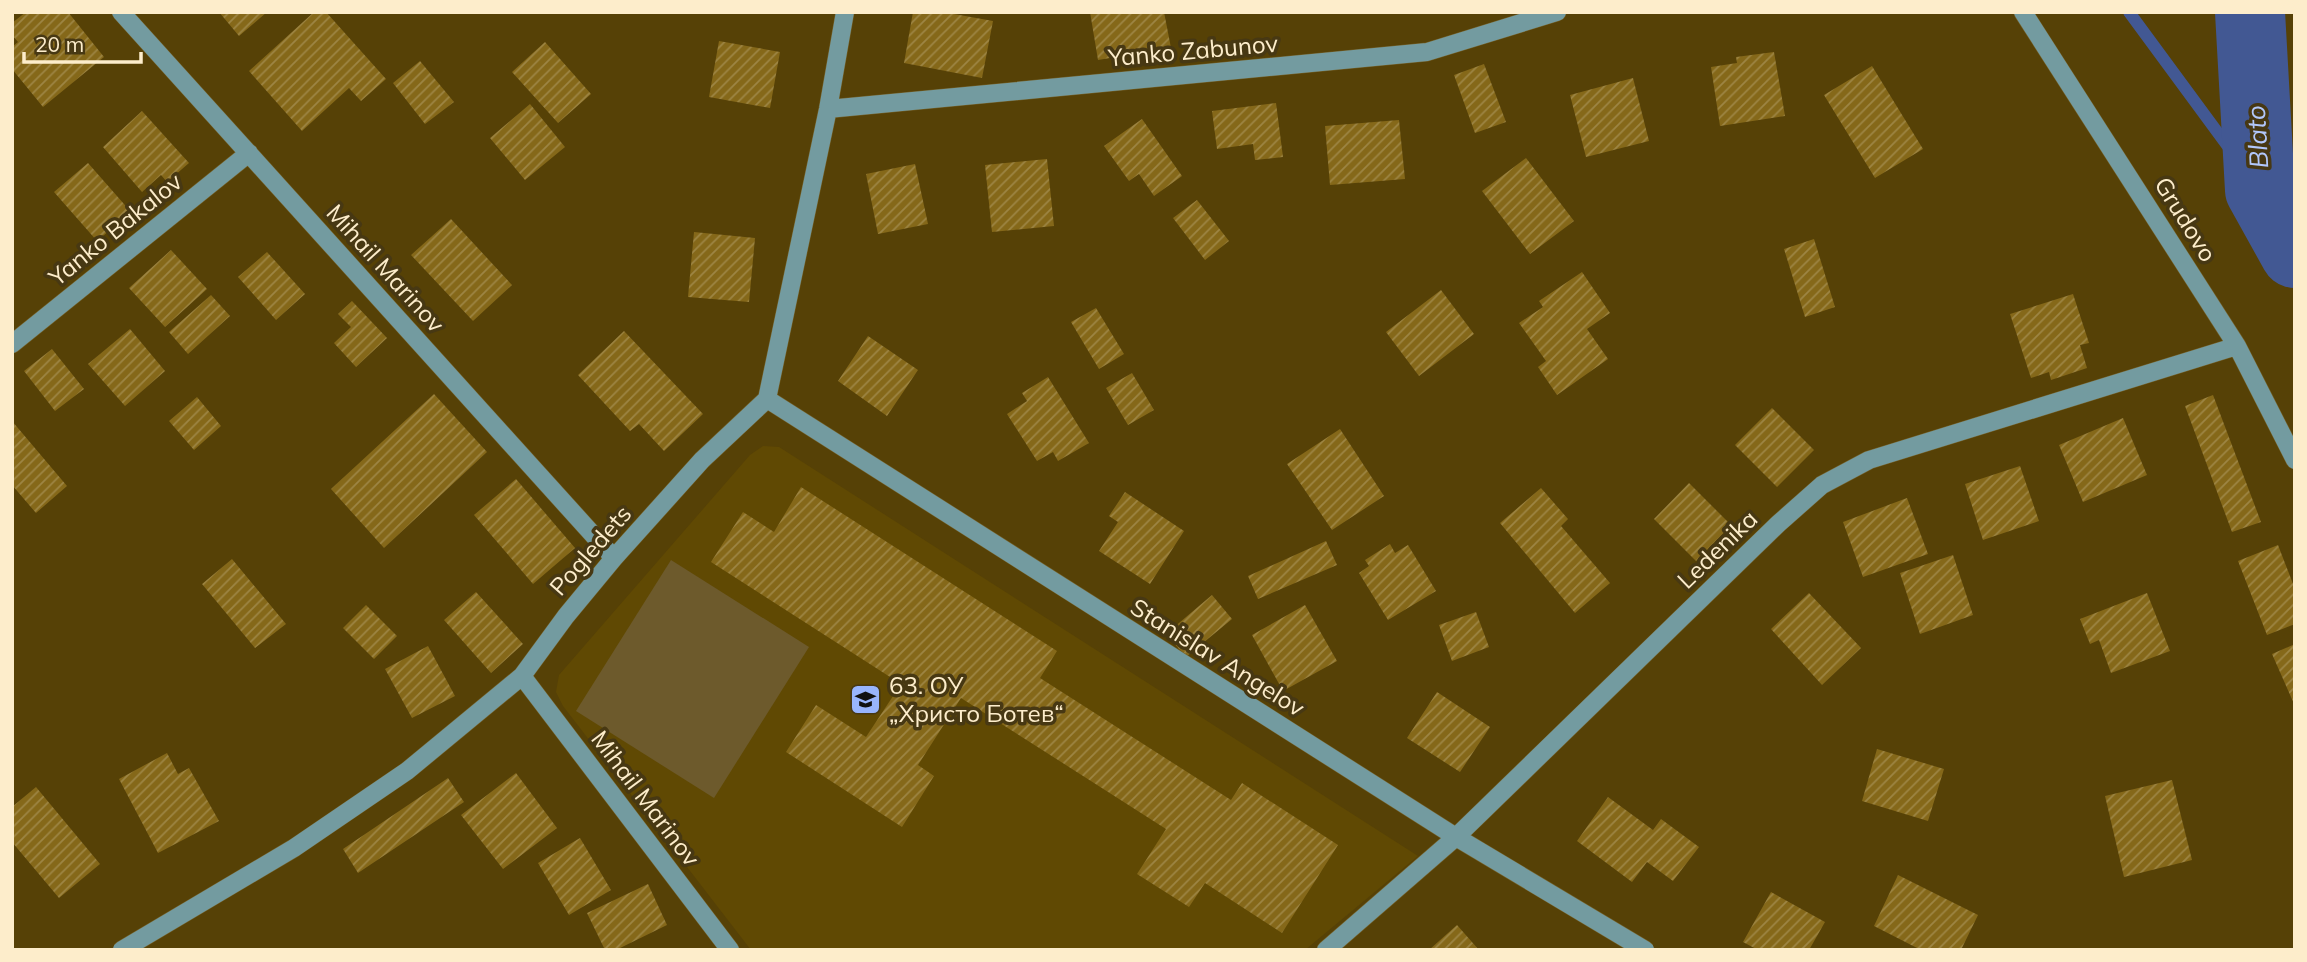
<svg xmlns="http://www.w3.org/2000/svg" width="2307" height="962" viewBox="0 0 2307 962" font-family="Mulish,sans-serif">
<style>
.built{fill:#604903}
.garden{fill:#6d5a2c}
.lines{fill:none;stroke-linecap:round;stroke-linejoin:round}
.stream{stroke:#425893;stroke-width:12}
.river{stroke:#425893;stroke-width:70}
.building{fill:url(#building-hatch)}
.minor-casing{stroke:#746029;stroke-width:19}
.minor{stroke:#739ba0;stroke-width:18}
.labels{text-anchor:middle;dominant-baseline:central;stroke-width:7;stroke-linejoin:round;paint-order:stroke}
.street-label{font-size:24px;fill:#fdedcb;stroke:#473813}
.poi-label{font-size:24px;fill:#fdedcb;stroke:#473813;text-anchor:start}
.water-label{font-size:26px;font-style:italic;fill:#b1c7fb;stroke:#473813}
</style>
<defs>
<pattern id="building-hatch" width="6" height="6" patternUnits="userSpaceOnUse" patternTransform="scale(1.75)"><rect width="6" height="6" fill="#856819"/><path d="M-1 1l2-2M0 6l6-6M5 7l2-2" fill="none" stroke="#9d8544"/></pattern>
</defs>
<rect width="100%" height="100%" fill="#564106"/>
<path class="built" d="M763,446L779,447L1418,856L1305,950H751L563,706L556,692L559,675L750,455Z"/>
<path class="garden" d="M671,560L809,647L714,798L576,711Z"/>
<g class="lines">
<path class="stream" d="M2129,12L2260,190"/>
<path class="river" d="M2250,12L2260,190L2295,253"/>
</g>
<path class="building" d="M26,12H68L104,57L43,107L12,69V47L18,42L12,35V23Z
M219,12H267L239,36Z
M314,12H326L386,79L361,101L349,88L302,131L249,71Z
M913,12H943L993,21L982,78L904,63Z
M1090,12H1164L1171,48L1098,60Z
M719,41L780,52L770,108L709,97Z
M545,42L591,94L558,123L512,72Z
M1774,52L1785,116L1720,126L1711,67L1737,63L1736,57Z
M420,61L454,102L425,124L393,83Z
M1484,64L1506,122L1475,133L1454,75Z
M1872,66L1923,149L1875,178L1824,95Z
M1633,78L1649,141L1586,157L1570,95Z
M1276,103L1283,157L1255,160L1253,144L1217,149L1212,111Z
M530,104L565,147L525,180L490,138Z
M142,111L189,163L167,182L161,175L142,192L103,147Z
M1142,119L1182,176L1154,196L1139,174L1129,181L1104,146Z
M1399,120L1405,179L1330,185L1325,126Z
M1526,158L1574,221L1530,254L1482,191Z
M1047,159L1054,226L992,232L985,165Z
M88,163L131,212L97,241L54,192Z
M915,164L928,224L878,234L866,174Z
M1197,200L1229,241L1205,260L1173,218Z
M451,219L512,285L473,321L411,255Z
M694,232L755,238L749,302L688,297Z
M1814,239L1835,307L1805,317L1784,249Z
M171,250L207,289L165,327L129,288Z
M267,252L305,294L276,320L238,277Z
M1582,272L1610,313L1587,329L1608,359L1557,395L1538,367L1546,361L1519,323L1543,307L1539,301Z
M1441,290L1474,334L1419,376L1386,332Z
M2073,294L2089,343L2080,345L2087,368L2051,380L2049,372L2031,378L2010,314Z
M211,295L230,316L188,354L169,332Z
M352,301L387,338L356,367L334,343L351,327L338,314Z
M1096,308L1124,354L1099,369L1071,322Z
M130,329L165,371L125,406L88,364Z
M624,331L703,414L664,451L639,424L630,431L578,375Z
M868,336L918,370L887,416L838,381Z
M52,349L84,389L55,411L24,371Z
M1132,373L1154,410L1128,425L1106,388Z
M1048,377L1089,443L1058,461L1053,452L1037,461L1007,414L1027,401L1022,393Z
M434,394L487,452L384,548L331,489Z
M2213,395L2261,522L2232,532L2185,406Z
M197,397L221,426L194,450L169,421Z
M1772,408L1814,450L1777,487L1735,445Z
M2123,418L2147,475L2083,502L2059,445Z
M12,421L67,486L36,513L12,485Z
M1340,429L1384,496L1332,530L1287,464Z
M2020,466L2039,521L1983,540L1965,484Z
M516,479L575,548L533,584L474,515Z
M1689,483L1731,525L1696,561L1654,519Z
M801,487L1057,651L1040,678L1231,800L1242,783L1338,845L1282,933L1205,883L1189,907L1137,874L1166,829L961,698L918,765L934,776L902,827L786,752L816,705L866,737L901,684L711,562L743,512L774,532Z
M1541,488L1568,519L1561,526L1610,583L1575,613L1500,523Z
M1125,492L1184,531L1150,584L1099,551L1118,522L1109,516Z
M1907,498L1928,554L1863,577L1843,522Z
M1326,541L1337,565L1258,599L1248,576Z
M1390,544L1395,553L1408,545L1436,591L1388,620L1359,573L1369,566L1365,560Z
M2278,545L2295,589V624L2267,635L2238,561Z
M1953,555L1973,615L1920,634L1900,573Z
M232,559L286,624L255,648L202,584Z
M476,592L523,644L491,673L444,620Z
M1809,593L1861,648L1822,685L1771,629Z
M2147,593L2170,651L2111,673L2099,640L2090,644L2080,619Z
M1212,595L1232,619L1186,657L1166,634Z
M366,605L397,636L374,659L343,628Z
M1305,605L1337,661L1283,691L1252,635Z
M1476,612L1489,647L1452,661L1439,625Z
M2295,644V706L2272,654Z
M428,646L455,696L412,718L385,669Z
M1437,692L1490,727L1460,772L1407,738Z
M1877,749L1944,769L1928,821L1862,801Z
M167,753L178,774L189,768L219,821L158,853L119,779Z
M516,773L557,828L503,869L461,815Z
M448,778L464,802L358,873L343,849Z
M2172,780L2192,860L2124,877L2105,796Z
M36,787L100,864L59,898L12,842V807Z
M1608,797L1653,830L1661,819L1699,847L1673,881L1647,862L1632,882L1577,841Z
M580,838L611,890L569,915L538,863Z
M1898,875L1978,915L1961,950H1921L1874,926Z
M648,884L667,925L616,950H605L587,913Z
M1771,892L1825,922L1809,950H1758L1743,942Z
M1457,925L1479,950H1429Z"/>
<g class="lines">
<defs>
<path id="minor" d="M121,12L614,558
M2023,12L2237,346L2295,460
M828,109L1427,52L1557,12
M12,344L249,153
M767,399L1456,837L1645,950
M522,676L730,950
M122,950L294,848L407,771L522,676L566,616L614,558L702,460L767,399L828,109L845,12
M1326,950L1456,837L1778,524L1822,485L1869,460L2237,346"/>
</defs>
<use href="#minor" class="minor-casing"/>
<use href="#minor" class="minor"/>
</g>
<defs>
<symbol id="school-square" viewBox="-11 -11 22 22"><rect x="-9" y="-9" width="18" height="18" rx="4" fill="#98b5fd" stroke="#473813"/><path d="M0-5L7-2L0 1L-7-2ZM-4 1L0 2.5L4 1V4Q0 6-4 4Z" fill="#111"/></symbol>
</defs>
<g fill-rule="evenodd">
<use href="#school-square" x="848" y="682" width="35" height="35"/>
</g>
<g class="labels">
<g class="street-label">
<text transform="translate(1193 50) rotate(-5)">Yanko Zabunov</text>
<text transform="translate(2186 219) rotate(58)">Grudovo</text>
<text transform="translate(115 229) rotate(-39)">Yanko Bakalov</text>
<text transform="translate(386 268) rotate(48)">Mihail Marinov</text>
<text transform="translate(1717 549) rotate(-44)">Ledenika</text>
<text transform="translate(590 550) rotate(-49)">Pogledets</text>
<text transform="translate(1218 657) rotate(32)">Stanislav Angelov</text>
<text transform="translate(646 798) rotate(53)">Mihail Marinov</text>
</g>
<g class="poi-label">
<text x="889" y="685">63. ОУ<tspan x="889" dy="28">„Христо Ботев“</tspan></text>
</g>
<g class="water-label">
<text transform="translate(2257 137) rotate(-93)">Blato</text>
</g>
</g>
<rect width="2307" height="962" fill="none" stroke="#fdedcb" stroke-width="28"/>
<path d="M24 52v10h117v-10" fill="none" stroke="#fdedcb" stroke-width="3.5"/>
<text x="35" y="52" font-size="21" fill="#fdedcb" stroke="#473813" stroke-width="5" paint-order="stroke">20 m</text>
</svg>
